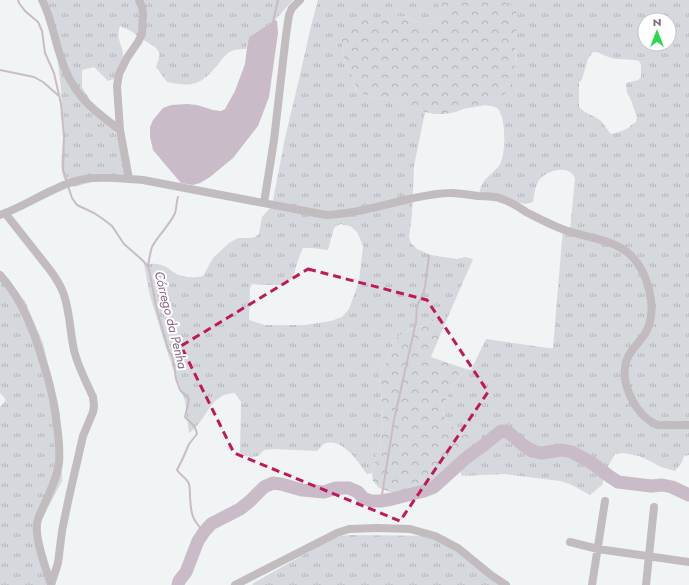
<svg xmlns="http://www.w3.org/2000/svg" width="689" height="585" viewBox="0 0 689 585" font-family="Jost,sans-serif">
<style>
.grass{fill:url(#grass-tufts);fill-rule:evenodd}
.forest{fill:url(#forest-crowns)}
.water{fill:#c9bbc7}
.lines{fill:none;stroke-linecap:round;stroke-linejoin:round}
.stream{stroke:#c9bbc7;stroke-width:2}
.river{stroke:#c9bbc7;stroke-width:13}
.minor{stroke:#c2bbbf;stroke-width:8}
.marked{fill:none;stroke:#c2185b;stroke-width:3;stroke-dasharray:8 5;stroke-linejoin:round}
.labels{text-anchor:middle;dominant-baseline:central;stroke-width:4;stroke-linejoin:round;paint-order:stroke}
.water-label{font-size:13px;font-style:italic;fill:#8a6a82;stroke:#fff}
</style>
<defs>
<pattern id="grass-tufts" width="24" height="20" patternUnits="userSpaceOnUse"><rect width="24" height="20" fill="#d5d8dd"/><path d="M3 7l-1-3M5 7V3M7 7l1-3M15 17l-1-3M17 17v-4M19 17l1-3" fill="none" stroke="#b2b3b8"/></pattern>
<pattern id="forest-crowns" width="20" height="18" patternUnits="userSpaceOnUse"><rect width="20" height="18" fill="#d5d8dd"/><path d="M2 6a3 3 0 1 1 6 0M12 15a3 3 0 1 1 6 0" fill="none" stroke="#b2b3b8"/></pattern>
</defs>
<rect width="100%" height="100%" fill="#f0f4f4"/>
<path class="grass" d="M44,0H293L275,20L249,37L246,49C243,49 237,49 234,50C228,52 223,57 220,62C202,84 195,88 167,82L156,67L159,58V52L155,47L139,37L131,31L120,26C115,41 124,45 123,58C123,65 117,73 114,79L108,81L94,67L82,70V87L92,103L113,124L121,148L127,179L92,182L73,187L66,183L63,176L61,165L63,138L61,88L55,40Z
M318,0H439V17L433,23L424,24L403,16L341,36L345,63L354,79L357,92L377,98L396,101L425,112L414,166L412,214L409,237L411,243L417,249L431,255L457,259L465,257L473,259L446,321L438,320H432L424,326L412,328L402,334L393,341L391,350L386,363L380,372L379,380L381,386L383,423L377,453L372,473L367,474C358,462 342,436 324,444C322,445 319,449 317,451L275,449L264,450L258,456L252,457L245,456L240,453L241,402L235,393C215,394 211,407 200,422C197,426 193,430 189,433L185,401L169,357L150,296L144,264C151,264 157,263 164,266C168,267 171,271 175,273C183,278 194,278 203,276L213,258L229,243L238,238H251L255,237L259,234L262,217L271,207L273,200L285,138L300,75L311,26ZM340,224L350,226L357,232L363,246L359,281L349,309L342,317L331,321L305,325H265L249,320L250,288L252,284L264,285H286L293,277L298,260L303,248H312L328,250L334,228Z
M505,0H689V455L684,456L682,462L675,471L661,467L652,462L639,456L623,453L615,454L607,468L602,485L590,495L570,484L560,481L504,474L462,476L459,469L471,460L472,453L486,438L478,429C468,432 463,432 454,427C451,425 447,422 445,418C437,405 458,379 466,369L471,370L486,339L548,348H553L563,228L570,230L575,178C569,164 547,170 539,180C535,186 534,195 533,202L526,204L479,194C480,191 480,187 482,185C484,178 496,171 500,164C506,153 506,118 498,109C495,106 490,106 486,105L496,101L515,71L516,40L508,4ZM645,20H669V44H645ZM593,52C600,52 602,55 609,57C619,61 629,58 639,61L641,65V77L638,80L626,83L627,93L631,100L637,118L636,122C632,124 631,126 628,128C626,130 613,134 611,134C607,130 605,125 601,121C594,115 585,114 579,107V83L582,79L588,59Z
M0,271L25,301L43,343L60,414L62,481L40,523L38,541L50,585H0V407L6,400L0,393Z
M350,535L445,536L505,585H253L252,584L328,541L341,536Z"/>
<path class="forest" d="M439,0H505L508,4L517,6L515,71L509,90L496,101L486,105L463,109L456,112L444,114H434L425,112L396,101L377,98L357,92L354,79L345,63L341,36L350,26L359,20L365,18L403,16L424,24L433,23L439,17Z
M432,320H438L446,321L431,357L466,369C458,379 437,405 445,418C447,422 451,425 454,427C463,432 468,432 478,429L484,433L486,438L472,453L471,460L459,469L450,471L437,483L431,486H425L416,489L410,494L402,496L379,488L373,481L372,473L377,453L383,423L381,386L379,380L380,372L386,363L391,350L393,341L402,334L413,328L424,326Z"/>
<path class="water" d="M275,20L277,21L278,33L269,97L258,126L233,158L210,177L200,183L193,185L181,183L169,169L153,150L150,137V127L153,120L163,108L171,105L187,104L197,105L213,110L221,111L225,109L235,91L245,64L247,47L249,37Z"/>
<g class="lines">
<path class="stream" d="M18,0L19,3L25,11L38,22L42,31L45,53L54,73L61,104L64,137L63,170L67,182
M273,22L278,0
M0,70L34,77L43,82L59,96
M68,186L72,198L77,205L94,213L103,219L112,226L124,244L140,258L148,266L150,274L156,306L168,349L173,358L176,379L180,390L189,399L188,404L185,417C190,422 196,426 197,434L189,444L183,458L177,470C180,475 187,478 189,484C190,488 190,493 190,497C191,515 192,519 204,532
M148,266C149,260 150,253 152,247C158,235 170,225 175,213C177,208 176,202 178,197
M381,501L394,420L416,322L417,306L423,294L425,287L429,256"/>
<path class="river" d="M178,585L179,581L186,572L198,541L204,532L211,524L240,509L249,502L264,487L273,483L281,484L302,490L324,492L336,488H349L358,492L363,498L371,501H381L392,499L424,491L434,487L466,458L484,445L501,431L508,432L523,445L532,451L541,453L562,450L572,452L592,463L609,476L618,482L651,486L662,485L672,487L689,495"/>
<path class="minor" d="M42,0C51,17 54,37 60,55C71,93 90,108 120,130
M129,179L120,130L117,86L119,74L127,58L138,42L142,34L143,14L142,7L139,0
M264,203L274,140L286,35L289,15L292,8L300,0
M5,213L50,270C56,278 61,286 64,295C70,313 70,332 74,350C77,364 87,384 93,397L94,406L93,412L83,436L69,497L62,531L58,563L51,585
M0,215C18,209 35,198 53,190C63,185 74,180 85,179C104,176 124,179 143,180L326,215C354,214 382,205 409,199C423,196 437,193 451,193C460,193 469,195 478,196C486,196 495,196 502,199C511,202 519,207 526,212C538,218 549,224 562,229C583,237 608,238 627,252C647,268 659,308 646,332C641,341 631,349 627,359C618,381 636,417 658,425H689
M0,275C22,299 34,331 43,362C46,371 49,381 51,391C55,405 56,419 58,433C59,443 60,453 59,463C57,477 51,490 45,503C42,510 37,518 37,525C35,540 46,569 51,584
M570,542L598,549L689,562
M235,585L337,533L349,529L377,528L410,529L435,536L458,548L491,575L506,585
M592,585L605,501
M646,585L654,507"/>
</g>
<path class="marked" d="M308,269L427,300L488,392L400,521L234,453L181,346Z"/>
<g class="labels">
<g class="water-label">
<text transform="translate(171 320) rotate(76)">Córrego da Penha</text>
</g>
</g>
<g transform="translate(657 32)"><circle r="19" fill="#ffffff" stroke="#ccc1c7"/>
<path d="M0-3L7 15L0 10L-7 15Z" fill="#2dd850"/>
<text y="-6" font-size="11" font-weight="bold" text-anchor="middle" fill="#806574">N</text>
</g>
</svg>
